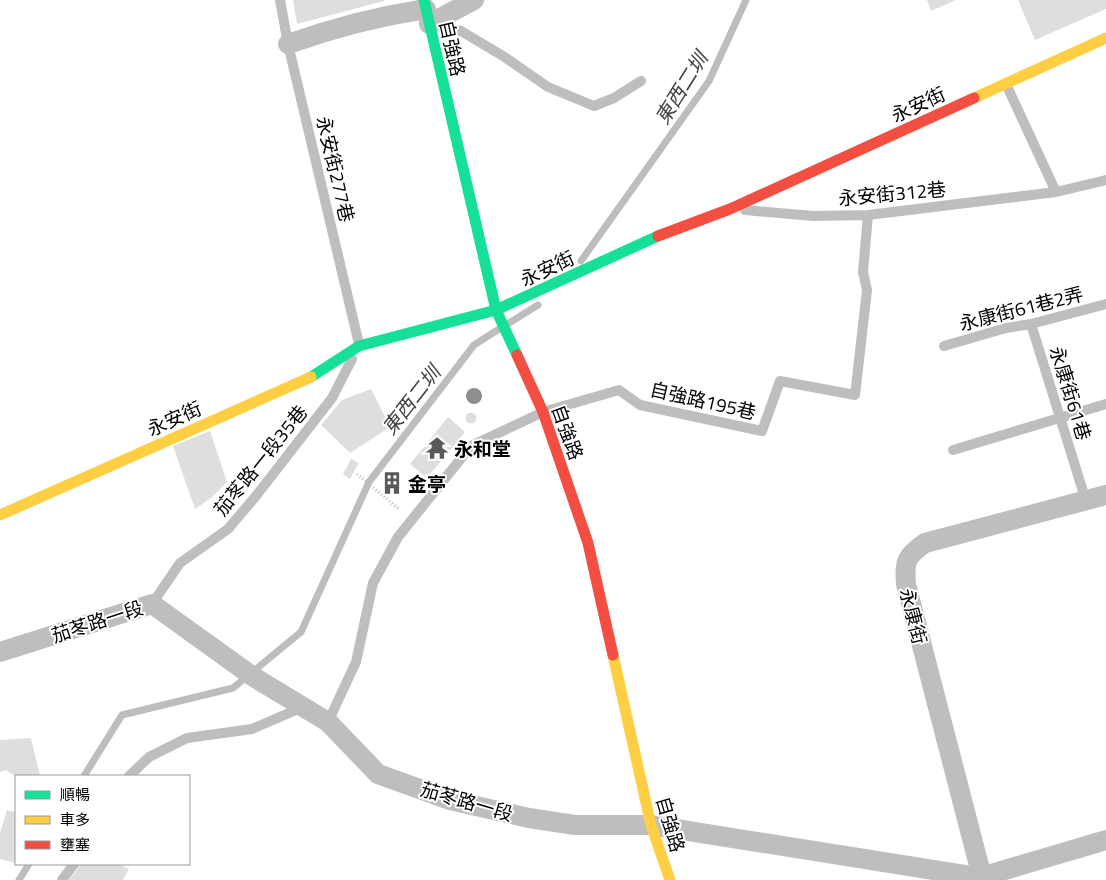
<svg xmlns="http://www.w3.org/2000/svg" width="1106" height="880" viewBox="0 0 1106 880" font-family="'Titillium Web','Noto Sans TC',sans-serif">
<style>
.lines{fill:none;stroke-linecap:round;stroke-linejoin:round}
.stream{stroke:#bdbdbd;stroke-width:7}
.building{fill:#dedede}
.path{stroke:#b9b9b9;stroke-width:3;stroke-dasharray:1 2.5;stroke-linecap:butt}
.lane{stroke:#bebebe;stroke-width:10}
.street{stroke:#bebebe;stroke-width:20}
.fast{stroke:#16e098;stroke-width:11}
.slow{stroke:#ffcf43;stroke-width:11}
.jam{stroke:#f24e42;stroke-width:11}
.tree{fill:#8e8e8e}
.labels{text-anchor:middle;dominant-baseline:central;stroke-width:4;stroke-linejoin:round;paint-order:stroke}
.street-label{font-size:19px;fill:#000;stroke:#fff}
.poi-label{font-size:19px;font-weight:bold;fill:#000;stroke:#fff;text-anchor:start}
.water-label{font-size:20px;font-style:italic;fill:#424242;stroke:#fff}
</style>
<rect width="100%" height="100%" fill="#fff"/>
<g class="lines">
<path class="stream" d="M581,261L709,81L746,0
M509,323L538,305
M84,776L122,715L233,688L301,632L369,482L474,345L499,329
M19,880L29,864"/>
</g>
<path class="building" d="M293,0H384V1L297,24Z
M927,0H956L931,11Z
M1018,0H1106V9L1035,40Z
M371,389L390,427L350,453L321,425L342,400Z
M465.5 418a5.5 5.5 0 1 1 11 0a5.5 5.5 0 1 1-11 0Z
M448,417L465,432L427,478L410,464Z
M210,431L227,482L211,498L195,509L173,446Z
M351,459L359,463L350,479L343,474Z
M386.5 482a5.5 5.5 0 1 1 11 0a5.5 5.5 0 1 1-11 0Z
M31,738L40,776H15L6,770L0,772V740Z
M7,810L16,812V863L0,859V833Z
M81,864H118L129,869L123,880H69Z"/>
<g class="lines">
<path class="path" d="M357,474L400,510"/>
<path class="lane" d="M280,0L288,44L359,344
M432,25L461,31L503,56L548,87L594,106L614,98L641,81
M1006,84L1056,192
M745,210L813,216L868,215L1056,192L1106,180
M1031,324L1086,501
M944,346L1006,328L1031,324L1106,304
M953,450L1106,404
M152,604L180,563L228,529L256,496L332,398L352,359
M328,722L356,662L373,583L398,537L471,446L543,412L619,390L640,405L762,431L780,381L855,395L867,290L863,272L868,215
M129,776L149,757L187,738L252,729L303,707
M62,880L74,864"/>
<path class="street" d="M429,24L474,0
M288,44C333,28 379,16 426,9
M0,652L152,604L252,676L328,722L378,774L450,800L529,818L575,825H651L996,880
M981,877L1106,840
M982,877L906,584C904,562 906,556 925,543L1106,495"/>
<path class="fast" d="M424,0L496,310L517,355
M311,377L359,346L496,310L658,236"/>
<path class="slow" d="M974,98L1106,38
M0,515L311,377
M613,655L651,825L670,880"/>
<path class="jam" d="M658,236L730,209L974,98
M517,355L543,412L588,543L613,655"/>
</g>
<circle class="tree" cx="474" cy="396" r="8"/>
<defs>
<symbol id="temple-bare" viewBox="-9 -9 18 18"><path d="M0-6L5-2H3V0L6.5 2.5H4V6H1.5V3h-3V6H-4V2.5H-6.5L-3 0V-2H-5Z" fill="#595959" stroke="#fff" stroke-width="2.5" paint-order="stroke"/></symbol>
<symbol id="building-bare" viewBox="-9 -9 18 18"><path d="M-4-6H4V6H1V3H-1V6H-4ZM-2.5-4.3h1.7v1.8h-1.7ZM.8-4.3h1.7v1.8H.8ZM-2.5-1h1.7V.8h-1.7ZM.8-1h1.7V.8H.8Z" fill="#595959" stroke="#fff" stroke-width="2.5" paint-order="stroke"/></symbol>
</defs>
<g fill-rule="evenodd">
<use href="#temple-bare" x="421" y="432" width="32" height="32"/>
<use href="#building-bare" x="376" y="467" width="32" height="32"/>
</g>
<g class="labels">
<g class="street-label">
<text transform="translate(453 48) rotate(77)">自強路</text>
<text transform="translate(918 104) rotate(-25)">永安街</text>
<text transform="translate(336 169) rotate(77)">永安街277巷</text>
<text transform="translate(892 193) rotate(-5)">永安街312巷</text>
<text transform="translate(547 268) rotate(-25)">永安街</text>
<text transform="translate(1021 308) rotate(-14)">永康街61巷2弄</text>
<text transform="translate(1071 393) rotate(73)">永康街61巷</text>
<text transform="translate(703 400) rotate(13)">自強路195巷</text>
<text transform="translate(174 418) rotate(-24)">永安街</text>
<text transform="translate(568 432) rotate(70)">自強路</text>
<text transform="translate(260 460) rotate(-51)">茄苳路一段35巷</text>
<text transform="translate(914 616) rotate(76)">永康街</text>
<text transform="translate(97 621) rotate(-18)">茄苳路一段</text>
<text transform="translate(467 801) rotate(16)">茄苳路一段</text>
<text transform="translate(671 824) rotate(74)">自強路</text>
</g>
<g class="poi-label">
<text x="454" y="448">永和堂</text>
<text x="408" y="483">金亭</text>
</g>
<g class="water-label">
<text transform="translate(681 88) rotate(-58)">東西二圳</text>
<text transform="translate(411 400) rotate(-52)">東西二圳</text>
</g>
</g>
<rect x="15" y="775" width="175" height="90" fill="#ffffff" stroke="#999999"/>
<rect x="25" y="791" width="25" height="8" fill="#16e098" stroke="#999999"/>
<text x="60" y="800" font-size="15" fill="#000000">順暢</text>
<rect x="25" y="816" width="25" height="8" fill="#ffcf43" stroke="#999999"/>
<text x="60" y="825" font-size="15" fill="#000000">車多</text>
<rect x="25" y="841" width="25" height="8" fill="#f24e42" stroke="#999999"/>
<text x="60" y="850" font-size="15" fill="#000000">壅塞</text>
</svg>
